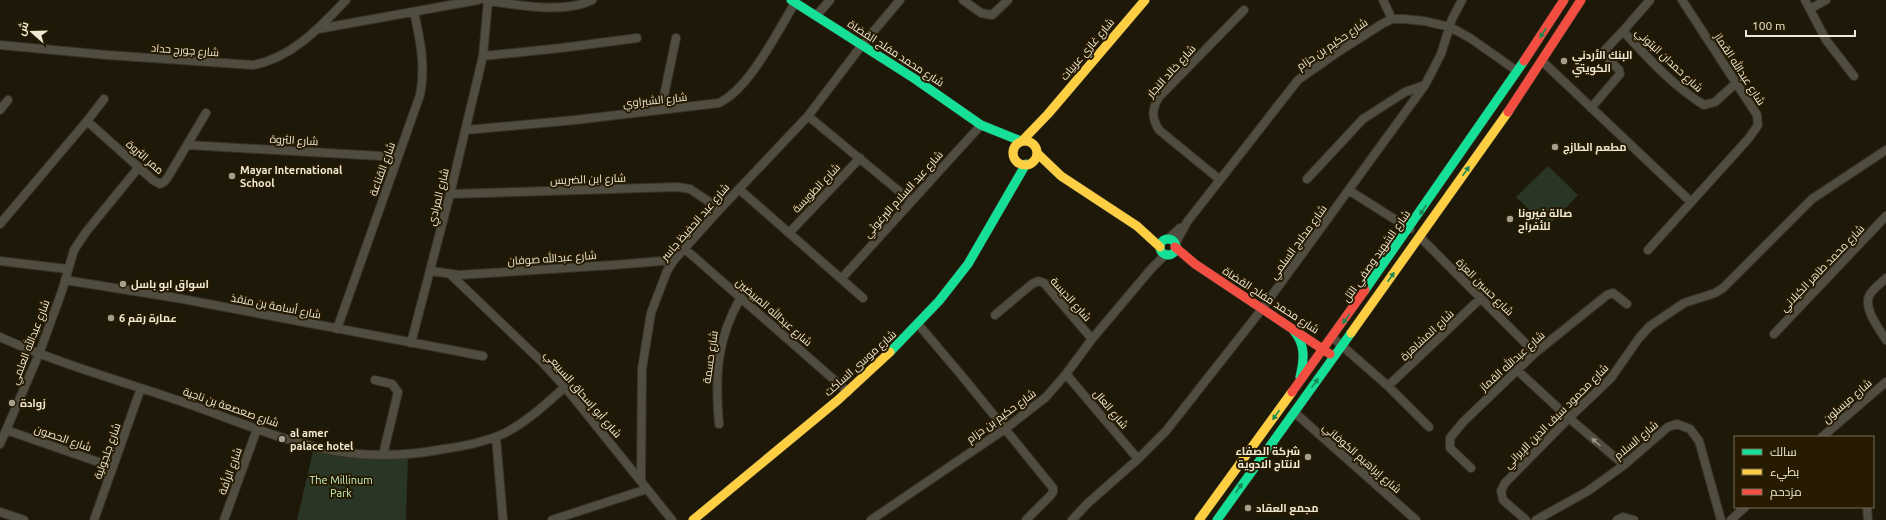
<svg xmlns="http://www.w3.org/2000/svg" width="1886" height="520" viewBox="0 0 1886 520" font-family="Ubuntu,Cairo,sans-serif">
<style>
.green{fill:#293625}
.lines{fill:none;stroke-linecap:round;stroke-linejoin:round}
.street-casing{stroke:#363227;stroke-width:10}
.fast-casing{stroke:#363227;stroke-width:10}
.slow-casing{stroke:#363227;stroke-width:10}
.jam-casing{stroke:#363227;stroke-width:10}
.street{stroke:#514c40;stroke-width:8}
.fast{stroke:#16e098;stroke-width:9}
.slow{stroke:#ffcf43;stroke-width:9}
.jam{stroke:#f24e42;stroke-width:9}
.oneway{fill:#1d8754}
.oneway2{fill:#989284}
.poi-dot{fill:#a69f8f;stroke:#261b00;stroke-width:1.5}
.labels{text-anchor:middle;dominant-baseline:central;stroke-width:4;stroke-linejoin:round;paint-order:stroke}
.street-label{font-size:11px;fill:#efe8d7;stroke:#261b00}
.poi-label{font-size:11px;font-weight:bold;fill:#efe8d7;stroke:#261b00;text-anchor:start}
.park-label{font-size:11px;fill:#c7f3c2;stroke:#261b00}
</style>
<rect width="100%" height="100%" fill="#1e1808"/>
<path class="green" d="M1548,166L1578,195L1547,227L1516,197Z
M314,447L408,454L406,520H297Z"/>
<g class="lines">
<defs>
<path id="street" d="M485,0C515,5 565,14 592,0
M963,0L981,13L992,15L1008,0
M1383,0L1392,19
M1650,0L1623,31C1647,57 1673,86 1704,105L1715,102L1735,84
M1805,0L1826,40L1854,76
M1810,9L1826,0
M816,16L830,0
M318,29L478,0
M0,45L107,55L253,65C292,58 320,27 346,0
M483,56L561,48L637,38
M1542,61L1691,202
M1591,108L1620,74L1619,70L1603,53L1605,50L1623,31
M0,110L8,100
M661,110L676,38
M808,116L911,201
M87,121L153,180L160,184L164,182L168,177L206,113
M466,130L575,120L719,103C750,88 777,32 795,3
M188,145L398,157
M1219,179L1159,130C1151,117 1152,109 1159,97L1244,10
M1307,179L1363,119L1405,92L1425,85
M739,189L863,298
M1350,191L1410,229
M450,194L677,187L690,189L720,209
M0,224L87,121L104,99
M789,233L860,158
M1420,237L1535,353
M1168,239L1180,228
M1175,244L1187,222L1298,80L1341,50L1382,24L1392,19H1404L1424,21L1450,27L1470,38L1517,71
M685,249L848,392
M1648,250L1749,138L1758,125L1757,115L1682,0
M0,261L67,269
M431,271L459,275L474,274L613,265L674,260
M450,274L542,362L565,387L672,520
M842,278L981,125
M1886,278C1881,283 1874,288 1870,294C1862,308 1879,328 1886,340
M65,280L177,298L483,356
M995,315L1032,284L1038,281L1044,283L1092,339
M918,324L962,376L1053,488V492L1050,496L1026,520
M337,329L420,95C426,67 420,39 414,12
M1774,334L1886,216
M0,337C57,363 118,380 177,400C233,419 289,445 348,453C380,457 412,455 444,449C465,446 486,442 505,433C528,421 547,403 565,387
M1332,337L1388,386L1429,427
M411,343L450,194L483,56L488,1
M1517,370L1569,418L1624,465
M1066,374L1138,459
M375,380L392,384L398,392L383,455
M1388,386L1480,299
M1294,412L1416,520
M719,424C715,376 716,340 741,297
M6,430L113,467
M496,437L503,520
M1822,437L1886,382
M0,444L39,354L62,291L74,250L86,232L139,167
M1471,468L1450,448V438L1463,422L1535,353L1607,295L1613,293L1627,304
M641,480L642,369L651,313L667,271L674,260L720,209L808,116L862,45L900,0
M1867,507L1868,520
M0,512L24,520
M94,520L141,388
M224,520L257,429
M552,520L647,489
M871,520L1005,429L1046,397L1066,374L1092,339L1151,269L1166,254
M1072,520L1088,503L1138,459L1166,431L1262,309L1425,85L1441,54L1452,19L1462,0
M1526,520L1503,500L1501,491L1505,483L1569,418L1611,378L1639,338L1650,326L1684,303L1715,293L1723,288L1812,199L1886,150
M1536,520L1588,491L1624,465L1668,427L1677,424L1690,429L1699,441L1721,520
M1617,520L1623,517L1634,520
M1731,520L1745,507"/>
<path id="fast" d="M791,0L915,79L981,125L1021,141
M1160 247a8 8 0 1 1 16 0a8 8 0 1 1-16 0Z
M1365,290L1524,61
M1294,331C1306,345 1304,360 1300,377
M890,352L939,301L968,264L1026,164
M1217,520L1351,333"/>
<path id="slow" d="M1022,141L1048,114L1145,0
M1013 153a12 12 0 1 1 24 0a12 12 0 1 1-24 0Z
M1037,153L1061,176L1137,226L1160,247
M1351,333L1508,112
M693,520L838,400L890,352
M1199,520L1292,392"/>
<path id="jam" d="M1524,61L1564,0
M1508,112L1581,0
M1175,247L1195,264L1330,354
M1292,392L1365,290"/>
</defs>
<use href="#street" class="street-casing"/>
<use href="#fast" class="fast-casing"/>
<use href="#slow" class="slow-casing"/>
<use href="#jam" class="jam-casing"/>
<use href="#street" class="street"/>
<use href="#fast" class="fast"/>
<use href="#slow" class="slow"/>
<use href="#jam" class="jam"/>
</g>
<defs><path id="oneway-solid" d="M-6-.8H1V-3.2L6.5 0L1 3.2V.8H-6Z"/></defs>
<g class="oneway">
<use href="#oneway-solid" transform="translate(1543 33) rotate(123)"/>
<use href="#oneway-solid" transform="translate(1466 171) rotate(-55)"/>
<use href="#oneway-solid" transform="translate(1423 210) rotate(124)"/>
<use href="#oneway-solid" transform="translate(1391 277) rotate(-55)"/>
<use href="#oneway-solid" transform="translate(1346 319) rotate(126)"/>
<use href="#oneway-solid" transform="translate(1315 383) rotate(-54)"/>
<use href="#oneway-solid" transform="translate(1276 415) rotate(126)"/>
<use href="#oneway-solid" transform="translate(1239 488) rotate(-55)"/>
</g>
<use class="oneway2" href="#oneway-solid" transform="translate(1596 442) rotate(-138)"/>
<g class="poi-dot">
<circle cx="1564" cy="61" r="4"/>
<circle cx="1555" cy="147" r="4"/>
<circle cx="232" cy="176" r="4"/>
<circle cx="1510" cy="219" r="4"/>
<circle cx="123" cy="284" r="4"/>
<circle cx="111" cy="318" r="4"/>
<circle cx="12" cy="403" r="4"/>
<circle cx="282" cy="439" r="4"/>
<circle cx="1308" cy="457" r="4"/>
<circle cx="1248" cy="508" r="4"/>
</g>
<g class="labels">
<g class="street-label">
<text transform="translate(1332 44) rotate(-34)">شارع حكيم بن حزام</text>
<text transform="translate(1087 49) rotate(-50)">شارع غازي عربيات</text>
<text transform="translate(185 50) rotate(4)">شارع جورج حداد</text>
<text transform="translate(896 53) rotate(33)">شارع محمد مفلح القضاة</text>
<text transform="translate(1669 60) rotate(43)">شارع حمدان البتوني</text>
<text transform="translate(1740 69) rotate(57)">شارع عبدالله القماز</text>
<text transform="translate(1171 71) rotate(-48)">شارع خالد النجار</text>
<text transform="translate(655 100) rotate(-6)">شارع الشبراوي</text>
<text transform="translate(294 140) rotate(3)">شارع الثروة</text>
<text transform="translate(145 157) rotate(41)">ممر الثروة</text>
<text transform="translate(382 169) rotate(-70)">شارع القناعة</text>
<text transform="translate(588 179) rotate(-2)">شارع ابن الضريس</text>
<text transform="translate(816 188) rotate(-46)">شارع الطويسة</text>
<text transform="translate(903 194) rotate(-48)">شارع عبد السلام البرغوثي</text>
<text transform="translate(438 197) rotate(-76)">شارع المرادي</text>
<text transform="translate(695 222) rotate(-49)">شارع عبد الحفيظ جاسر</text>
<text transform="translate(1298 242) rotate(-54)">شارع مدلاج السلمي</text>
<text transform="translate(1376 256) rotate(-55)">شارع الشهيد وصفي التل</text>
<text transform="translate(552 258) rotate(-4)">شارع عبدالله صوفان</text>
<text transform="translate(1822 268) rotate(-46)">شارع محمد طاهر الكيلاني</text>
<text transform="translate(1485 287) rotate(45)">شارع حسين العزة</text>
<text transform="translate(1071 299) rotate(48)">شارع الديسة</text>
<text transform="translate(1271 300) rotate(33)">شارع محمد مفلح القضاة</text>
<text transform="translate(276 306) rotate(11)">شارع أسامة بن منقذ</text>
<text transform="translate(774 312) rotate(41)">شارع عبدالله المبيضين</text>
<text transform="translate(1427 335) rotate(-43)">شارع المشاهرة</text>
<text transform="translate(30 342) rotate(-69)">شارع عبدالله العلمي</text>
<text transform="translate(710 357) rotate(-82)">شارع حسمة</text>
<text transform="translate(1512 361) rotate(-42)">شارع عبدالله القماز</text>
<text transform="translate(860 363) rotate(-42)">شارع موسى الساكت</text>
<text transform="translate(583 394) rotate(49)">شارع أبو إسحاق السبيعي</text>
<text transform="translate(1847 401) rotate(-41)">شارع ميسلون</text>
<text transform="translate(231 407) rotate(19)">شارع صعصعة بن ناجية</text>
<text transform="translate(1111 409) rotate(50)">شارع العال</text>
<text transform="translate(1001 416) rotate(-36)">شارع حكيم بن حزام</text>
<text transform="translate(1556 416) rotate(-45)">شارع محمود سيف الدين الإيراني</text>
<text transform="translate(63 438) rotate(19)">شارع الحصون</text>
<text transform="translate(1636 440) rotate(-40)">شارع السلام</text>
<text transform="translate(107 451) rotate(-70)">شارع جلجولية</text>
<text transform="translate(1362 458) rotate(41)">شارع إبراهيم الكوفاني</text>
<text transform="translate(230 471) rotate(-70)">شارع الرأفة</text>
</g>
<g class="poi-label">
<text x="1572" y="55">البنك الأردني<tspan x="1572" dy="13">الكويتي</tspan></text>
<text x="1563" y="147">مطعم الطازج</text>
<text x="240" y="170">Mayar International<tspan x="240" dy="13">School</tspan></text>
<text x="1518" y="213">صالة فيرونا<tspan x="1518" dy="13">للأفراح</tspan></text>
<text x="131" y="284">اسواق ابو باسل</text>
<text x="119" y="318">عمارة رقم 6</text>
<text x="20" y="403">زوادة</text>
<text x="290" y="433">al amer<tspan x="290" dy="13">palace hotel</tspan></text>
<text x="1300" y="451" text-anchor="end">شركة الصفاء<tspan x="1300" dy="13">لانتاج الادوية</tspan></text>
<text x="1256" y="508">مجمع العقاد</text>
</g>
<g class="park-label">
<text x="341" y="480">The Millinum<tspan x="341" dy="13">Park</tspan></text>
</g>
</g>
<rect x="1734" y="436" width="140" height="72" fill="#261b00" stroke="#766d56"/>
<rect x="1742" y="449" width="20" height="6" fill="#16e098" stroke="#766d56"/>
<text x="1770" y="456" font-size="12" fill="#efe8d7">سالك</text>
<rect x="1742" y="469" width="20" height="6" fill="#ffcf43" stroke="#766d56"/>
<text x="1770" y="476" font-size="12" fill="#efe8d7">بطيء</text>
<rect x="1742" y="489" width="20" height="6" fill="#f24e42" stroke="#766d56"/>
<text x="1770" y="496" font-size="12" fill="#efe8d7">مزدحم</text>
<g transform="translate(32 32) rotate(290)" stroke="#261b00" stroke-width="3" paint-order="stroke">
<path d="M0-3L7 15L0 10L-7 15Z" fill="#efe8d7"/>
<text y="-6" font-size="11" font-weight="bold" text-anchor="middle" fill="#efe8d7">ش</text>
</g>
<path d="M1746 30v6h109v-6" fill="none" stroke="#efe8d7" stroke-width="2"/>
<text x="1752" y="30" font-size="12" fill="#efe8d7" stroke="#261b00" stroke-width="3" paint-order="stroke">100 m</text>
</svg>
